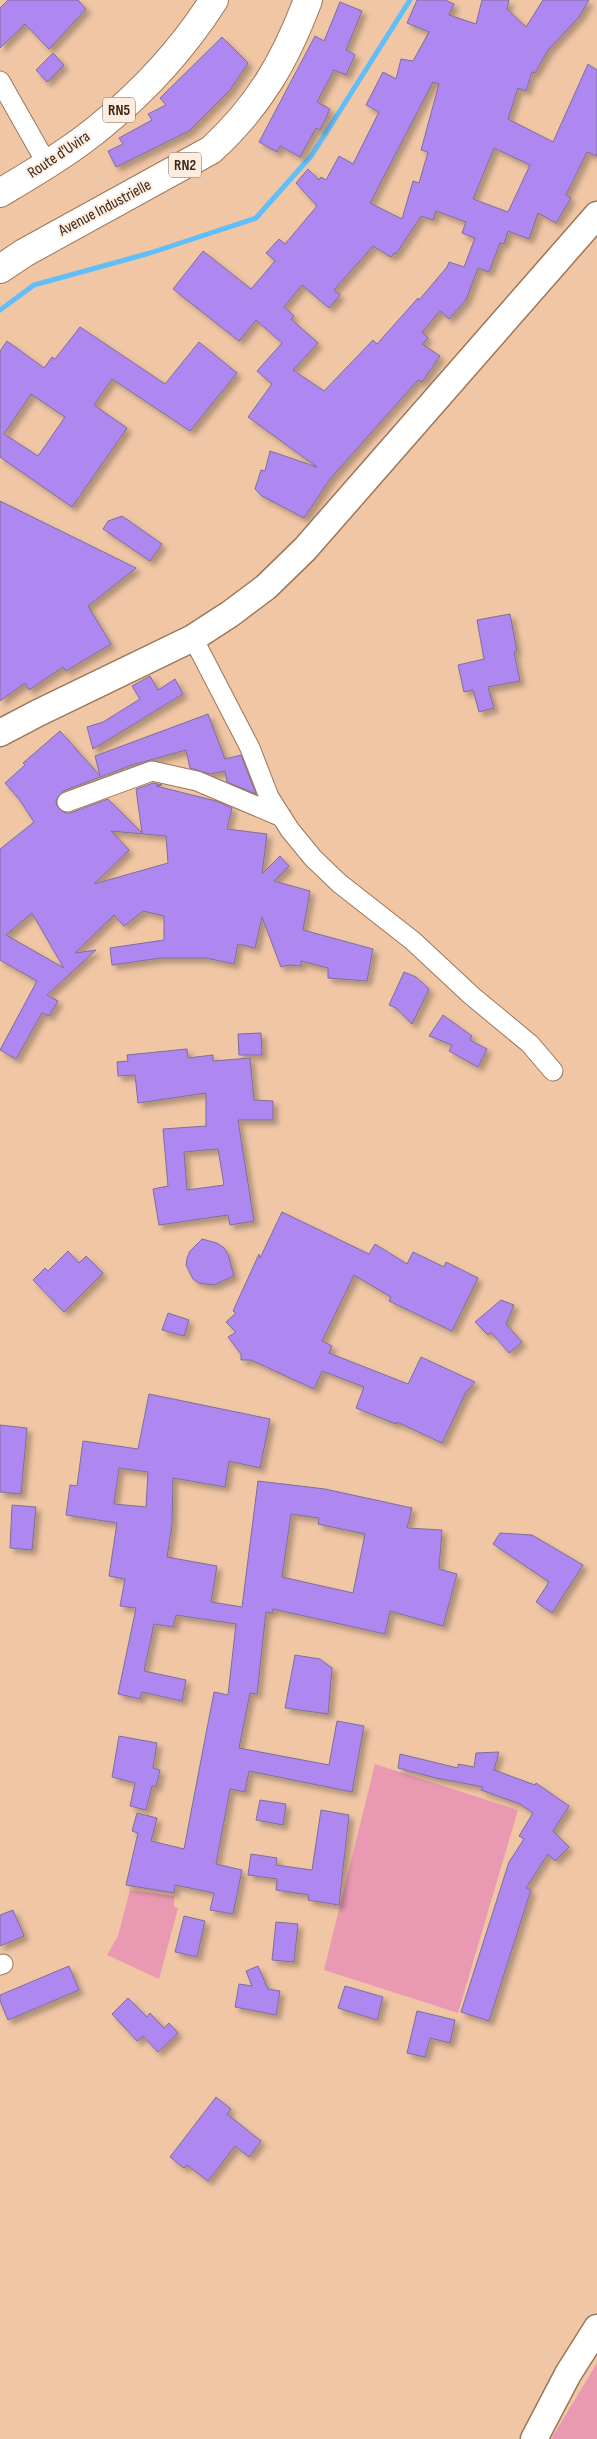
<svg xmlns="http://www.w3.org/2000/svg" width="597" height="2439" viewBox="0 0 597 2439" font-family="'Sofia Sans Condensed',sans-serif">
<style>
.green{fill:#ea99b3}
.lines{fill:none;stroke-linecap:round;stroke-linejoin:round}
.stream{stroke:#60bef9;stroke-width:5}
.building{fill:#ae87f1;stroke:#7d6f99;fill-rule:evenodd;filter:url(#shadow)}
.street-casing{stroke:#9c7657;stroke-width:21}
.secondary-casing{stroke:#9c7657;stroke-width:29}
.primary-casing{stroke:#9c7657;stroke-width:30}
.highway-casing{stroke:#9c7657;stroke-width:30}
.street{stroke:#fff;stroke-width:19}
.secondary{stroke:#fff;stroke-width:26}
.primary{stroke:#fff;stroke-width:28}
.highway{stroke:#fff;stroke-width:28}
.labels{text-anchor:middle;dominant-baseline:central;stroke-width:4;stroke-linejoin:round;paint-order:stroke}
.shield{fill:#feecdf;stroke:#746356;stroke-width:1}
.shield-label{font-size:15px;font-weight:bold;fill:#39281c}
.street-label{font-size:16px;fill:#39281c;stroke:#feecdf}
</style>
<defs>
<filter id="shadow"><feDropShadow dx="4.5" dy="4.5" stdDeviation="2.5" flood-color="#0004"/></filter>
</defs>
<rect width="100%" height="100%" fill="#f0c6a5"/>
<path class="green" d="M375,1764L518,1810L458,2013L324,1970Z
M130,1890L174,1896V1907L178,1908L159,1979L107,1955L118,1936Z
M597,2363V2439H551Z"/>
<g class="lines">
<path class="stream" d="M0,310L34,285L150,253L256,218L312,155L410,0"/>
</g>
<path class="building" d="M8,0H78L86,9L49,49L25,24L0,48V8Z
M417,0H445L454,4L449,15L476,24L482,0H509L507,9L526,27L543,0H589L579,17L548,50L535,73L532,72L526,91L518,88L508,119L553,142L588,64L597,70V156L587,152L566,195L571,198L556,223L538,213L529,239L508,231L504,244L500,243L489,272L478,268L466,300L449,319L440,311L422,332L428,338L422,344L440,356L422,382L418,380L330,479L304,518L262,496L255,489L261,470L265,471L270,451L317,467L248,417L272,384L257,371L282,343L256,320L239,341L173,289L203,251L251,289L275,261L266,253L279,239L285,244L317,206L296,183L308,169L319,180L321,177L326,180L339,156L353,164L379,112L366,105L383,72L396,79L401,59L413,61L429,32L407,23ZM433,82L439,84L421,150L428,152L419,183L413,181L402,219L370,203ZM494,148L530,165L508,212L473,199ZM436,211L466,222L462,233L475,238L464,267L449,262L447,267L419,300L418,298L377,344L373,340L324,391L293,370L318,343L291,319L294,316L284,307L302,285L329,308L340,295L334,290L373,246L391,257L394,253L396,254L421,216L433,220Z
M340,2L362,11L346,50L355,55L346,75L334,70L317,102L330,109L320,130L316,128L300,157L280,146L277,152L259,142L315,36L324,41Z
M222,37L248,63L230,90L189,131L116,167L108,151L123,144L119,138L152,120L148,114L166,105L160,98Z
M53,53L64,65L47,82L36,70Z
M80,327L165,384L199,342L237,373L190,431L112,379L94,405L127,428L72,507L0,457V351L7,341L44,368L52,357L55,359ZM31,394L65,417L38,456L4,434Z
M0,501L136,568L88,606L111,644L66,671L63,667L29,690L25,683L0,701Z
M122,516L162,544L150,561L103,529L108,521Z
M510,614L517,651L514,652L520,681L488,687L494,708L479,712L473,690L464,692L458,665L484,659L477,620Z
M150,676L158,690L175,679L183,694L93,749L87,727L103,722L140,699L132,686Z
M208,714L225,759L241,755L256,794L227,782L225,771L210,774L190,768L186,750L132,765L63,791L56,800L57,806L65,813H70L108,799L142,833L136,789L153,783L162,785L156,786L216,801L232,808L227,829L267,834L262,874L280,856L289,866L274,881L310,891L303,930L373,949L367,981L328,978V968L301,961V966L289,965L281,967L262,917L255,948L238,944L234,964L206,958H161L112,965L110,948L164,940V916L143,911L124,926L114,915L75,953L96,950L47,995L58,1001L49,1016L42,1013L16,1059L0,1050L37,981L0,960V849L34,822L19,799L5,783L25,765L23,763L60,731L100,776L95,756ZM111,831L166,836L168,863L94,884L129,850ZM32,913L62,965L64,968L6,935Z
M404,972L416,977L429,989L412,1024L396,1008L389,1005Z
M443,1015L472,1036L470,1040L487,1049L478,1067L449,1051L452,1045L429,1036Z
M261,1033L262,1055H239L238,1034Z
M187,1049L188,1058L213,1055V1061L250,1058L254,1100L273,1101V1120H238L254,1221L230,1225L228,1215L159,1225L153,1189L168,1186L163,1129L206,1126V1093L138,1103L135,1075L118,1076L117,1062L128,1061L127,1055ZM218,1149L224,1185L187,1190L184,1152Z
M282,1212L369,1254L375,1244L407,1264L413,1252L444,1267L446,1262L478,1278L452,1331L389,1301L391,1297L354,1275L322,1341L332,1346L329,1353L408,1384L421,1357L475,1382L466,1392L442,1443L397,1422L396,1424L356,1408L364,1387L322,1371L314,1389L251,1360H241V1354L228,1337L236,1332L226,1322L236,1313L233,1311L259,1254L260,1258Z
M202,1239L217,1243L224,1248L228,1254L234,1276L214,1285L199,1283L193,1279L186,1265L187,1258L190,1251Z
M68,1251L79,1263L86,1256L103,1273L64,1312L33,1280L45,1268L48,1271Z
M501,1300L514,1305L506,1324L522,1342L509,1353L491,1332L488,1335L475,1322Z
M168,1313L189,1320L184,1336L162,1330Z
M149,1394L270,1419L260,1468L229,1461L225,1487L173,1478L172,1525L167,1557L217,1566L211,1602L242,1607L258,1481L325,1489L412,1508L407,1528L442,1530L439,1569L457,1574L443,1626L390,1611L385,1634L273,1609L272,1613L266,1612L257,1694L250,1693L239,1748L329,1765L337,1721L364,1726L352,1792L249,1771L245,1792L230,1789L216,1864L242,1870L233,1914L210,1910L214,1893L175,1885L174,1893L126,1885L138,1833L132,1831L137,1813L157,1818L151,1841L184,1849L214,1692L228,1695L236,1624L176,1615L173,1627L154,1624L144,1671L186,1680L182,1701L142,1692L140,1699L118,1694L136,1608L120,1606L125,1579L109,1576L117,1523L66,1515L70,1485L77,1486L83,1441L138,1449ZM119,1468L148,1472L146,1507L114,1504ZM291,1514L319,1518L318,1524L365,1534L353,1593L282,1577Z
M0,1425L27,1428L21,1494L0,1492Z
M12,1505L36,1507L32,1550L10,1548Z
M500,1533L532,1535L583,1565L552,1613L536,1602L549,1582L493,1544Z
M295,1655L320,1659L332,1668L328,1714L285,1708Z
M119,1736L157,1743L153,1768L160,1770L156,1787L152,1786L146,1810L130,1806L135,1783L112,1777Z
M499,1752L494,1770L535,1785L536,1783L569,1806L553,1831L569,1847L555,1861L548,1854L526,1888L531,1890L489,2021L461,2012L509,1862L524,1839L519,1836L533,1813L520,1804L481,1790L483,1787L436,1778L398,1768L400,1754L458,1768V1764L474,1767L476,1753Z
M260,1800L286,1804L283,1825L256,1820Z
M321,1810L349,1815L339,1905L308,1900L309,1895L276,1890L277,1879L248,1875L251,1854L277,1858L276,1865L312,1870Z
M13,1910L24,1936L0,1946V1915Z
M184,1916L205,1921L197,1957L175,1952Z
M276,1922L298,1924L294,1962L272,1960Z
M69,1966L79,1990L8,2020L0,2001V1995Z
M258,1966L268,1989L280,1991L276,2015L235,2007L239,1984L252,1986L246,1971Z
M345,1986L383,1997L377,2020L338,2008Z
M128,1998L147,2017L150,2013L164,2028L169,2023L178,2033L158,2052L143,2036L137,2041L112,2014Z
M417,2011L455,2020L450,2043L430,2038L425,2057L407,2053Z
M216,2097L231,2109L227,2114L261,2141L249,2157L235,2146L208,2181L187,2165L184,2168L170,2157Z"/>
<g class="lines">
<defs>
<path id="street" d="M0,81L47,164
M193,638L250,748L269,797L290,830L313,858L339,883L413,941L472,996L530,1044L553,1071
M67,802L152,771L197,781L282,817
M0,1965L3,1964"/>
<path id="secondary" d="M0,733L38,713L193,638L230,614L266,587L305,549L597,215
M534,2439L568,2374L597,2328"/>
<path id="primary" d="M0,193C35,172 71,151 102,125C146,89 184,47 214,0"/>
<path id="highway" d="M0,269L24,253L211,150C259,106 285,61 308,0"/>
</defs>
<use href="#street" class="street-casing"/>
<use href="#secondary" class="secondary-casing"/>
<use href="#primary" class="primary-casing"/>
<use href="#highway" class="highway-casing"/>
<use href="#street" class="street"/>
<use href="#secondary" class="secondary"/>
<use href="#primary" class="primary"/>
<use href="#highway" class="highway"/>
</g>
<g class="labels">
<g class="shield">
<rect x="103" y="97.5" width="32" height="25" rx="4"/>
<rect x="169" y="152.5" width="32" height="25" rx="4"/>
</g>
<g class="shield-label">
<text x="119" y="110">RN5</text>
<text x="185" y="165">RN2</text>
</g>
<g class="street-label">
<text transform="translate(59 155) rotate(-34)">Route d'Uvira</text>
<text transform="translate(105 208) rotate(-28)">Avenue Industrielle</text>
</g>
</g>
</svg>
